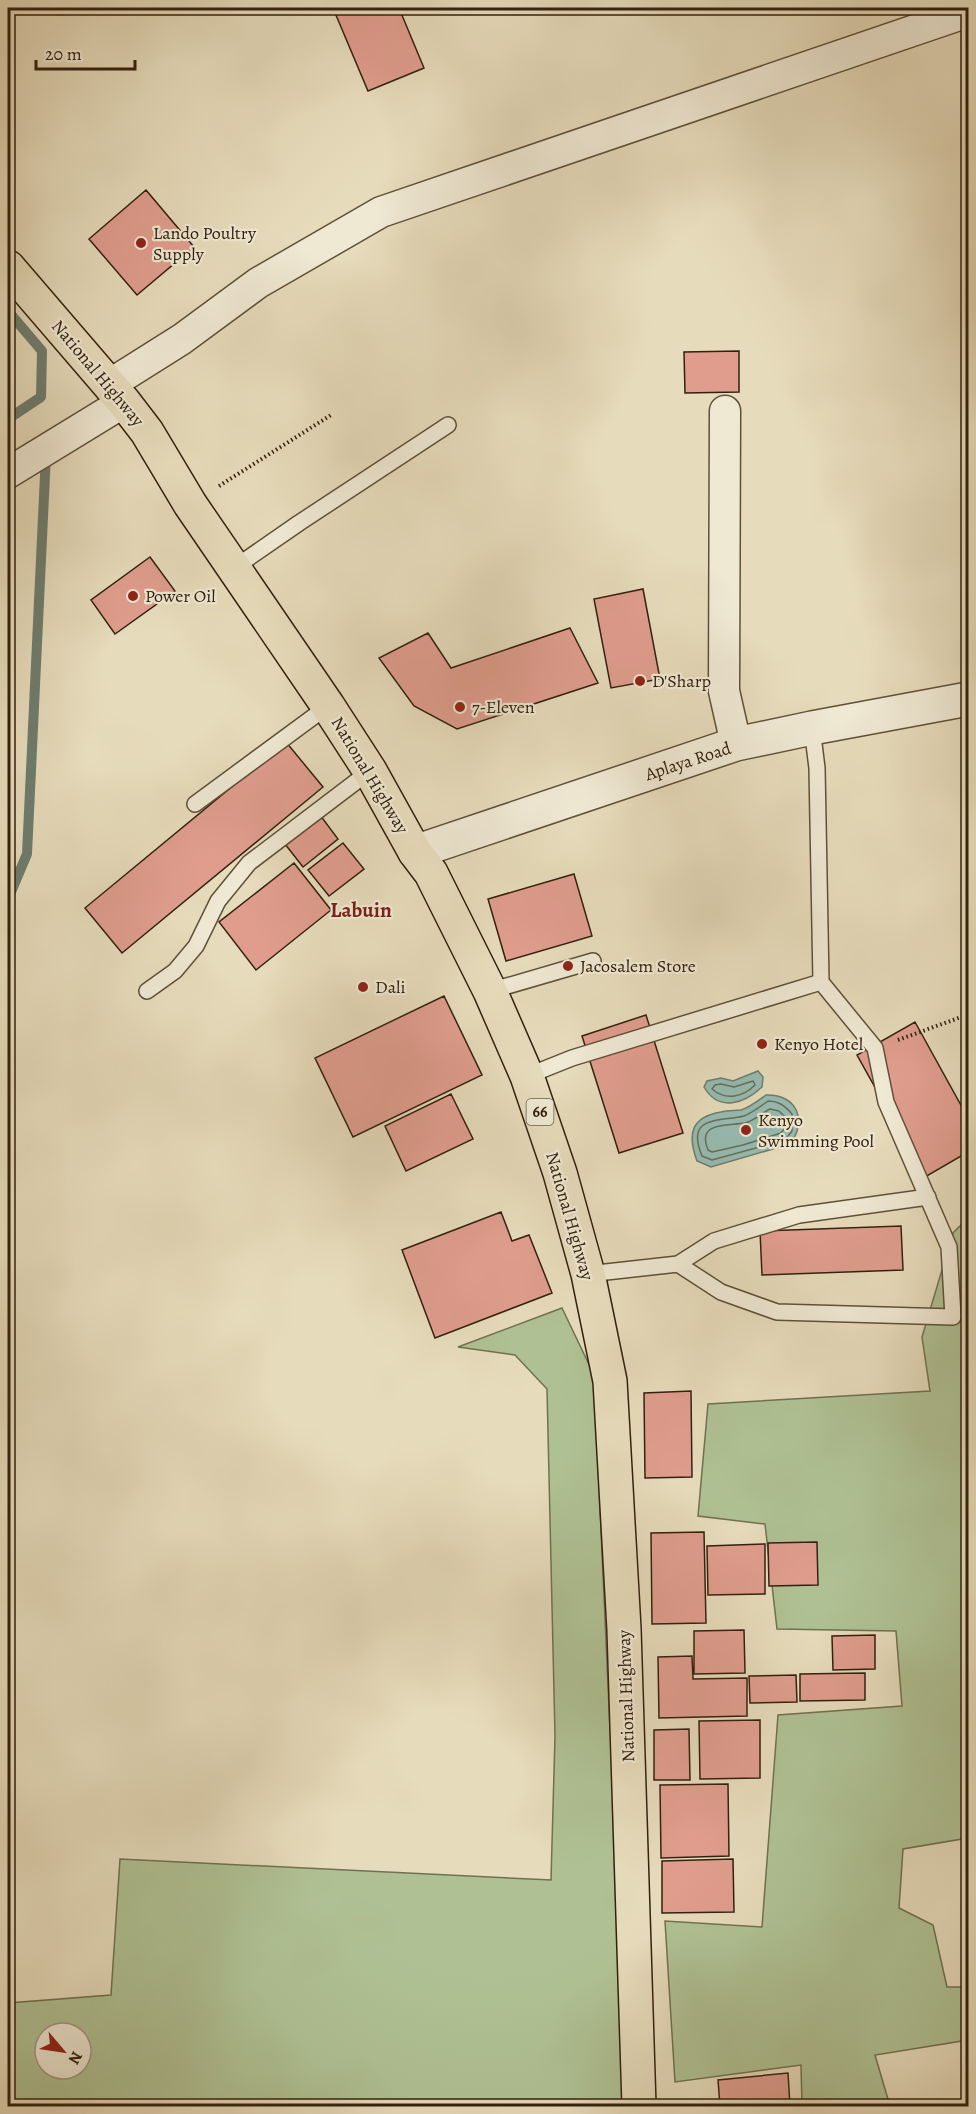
<svg xmlns="http://www.w3.org/2000/svg" width="976" height="2114" viewBox="0 0 976 2114" font-family="Alegreya,serif">
<style>
.green{fill:#afc194;stroke:#707150;stroke-width:1.5;fill-rule:evenodd}
.water{fill:#96bbb0;stroke:#6e7d6f;stroke-width:1.5}
.lines{fill:none;stroke-linecap:round;stroke-linejoin:round}
.shore{stroke:#646e5e;stroke-width:1.5}
.stream{stroke:#6e7d6f;stroke-width:10}
.building{fill:#e09d8e;stroke:#32210d;stroke-width:1.5}
.service-casing{stroke:#5f5038;stroke-width:18}
.minor-casing{stroke:#5f5038;stroke-width:33}
.tertiary-casing{stroke:#5f5038;stroke-width:36}
.primary-casing{stroke:#32210d;stroke-width:36}
.path{stroke:#32210d;stroke-width:4;stroke-dasharray:1.5 3;stroke-linecap:butt}
.service{stroke:#efe8d3;stroke-width:15}
.minor{stroke:#efe8d3;stroke-width:30}
.tertiary{stroke:#efe8d3;stroke-width:33}
.primary{stroke:#e6dbbb;stroke-width:33}
.poi-dot{fill:#8f2418;stroke:#efe8d3;stroke-width:2}
.labels{text-anchor:middle;dominant-baseline:central;stroke-width:4.5;stroke-linejoin:round;paint-order:stroke}
.shield{fill:#efe8d3;stroke:#6b5d48;stroke-width:1.5}
.shield-label{font-size:16px;font-weight:bold;fill:#32210d}
.poi-label{font-size:18px;fill:#32210d;stroke:#efe8d3;text-anchor:start}
.street-label{font-size:18px;fill:#32210d;stroke:#efe8d3}
.quarter-label{font-size:21px;font-weight:bold;fill:#7a1f14;stroke:#efe8d3}
</style>
<rect width="100%" height="100%" fill="#e6dbbb"/>
<filter id="stains"><feTurbulence type="fractalNoise" baseFrequency=".00333" numOctaves="4"/><feColorMatrix values="0 0 0 0 .2 0 0 0 0 .09 0 0 0 0 .02 0 0 0 .5 -.17"/></filter>
<radialGradient id="worn" r=".72"><stop offset=".6" stop-color="#630" stop-opacity="0"/><stop offset="1" stop-color="#630" stop-opacity=".3"/></radialGradient>
<path class="green" d="M968,1218V1838L903,1849L899,1908L933,1925L947,1987H968V2040L875,2055L890,2106H802L801,2065L675,2082L665,1921L762,1927L778,1715L902,1706L896,1631L777,1629L765,1524L698,1516L708,1404L930,1391L922,1337L953,1233Z
M562,1308L594,1375L627,2106H8V2003L111,1995L120,1859L551,1880L555,1736L547,1389L515,1355L458,1347ZM45,2033H81V2069H45Z"/>
<path class="water" d="M758,1071L763,1077L762,1087C745,1103 719,1113 704,1087L707,1081L721,1078L733,1081Z
M766,1095C797,1094 808,1121 790,1144L711,1167L697,1161C687,1134 691,1117 721,1112C728,1110 735,1111 741,1110C749,1108 759,1100 766,1095Z"/>
<g class="lines">
<path class="shore" d="M753,1081L755,1085C743,1097 726,1101 712,1089L715,1085L721,1084L734,1087Z
M768,1101C779,1101 785,1106 792,1114V1131L785,1140L712,1160L702,1156C685,1115 719,1122 744,1116C752,1113 761,1106 768,1101Z
M770,1109L779,1111L785,1117V1128L781,1133L743,1145L712,1152L708,1150C696,1121 728,1126 745,1123C754,1121 762,1113 770,1109Z"/>
<path class="stream" d="M8,311L42,351L41,397L8,419
M8,899L27,854L46,454"/>
</g>
<path class="building" d="M333,8H399L424,68L368,91Z
M146,190L194,247L137,295L89,239Z
M739,351V392L685,393L684,352Z
M150,557L175,591L115,634L91,600Z
M643,589L660,679L611,688L594,599Z
M570,628L598,683L457,729L414,706L379,658L428,633L451,668Z
M286,742L323,787L122,953L85,908Z
M320,815L338,839L303,867L285,844Z
M343,843L364,869L329,896L308,870Z
M294,863L331,910L256,970L219,922Z
M574,874L592,936L506,961L488,899Z
M444,996L482,1075L353,1137L315,1058Z
M646,1015L683,1133L619,1153L582,1036Z
M915,1022L968,1118V1152L925,1177L857,1055Z
M451,1094L473,1139L406,1171L385,1126Z
M501,1212L512,1241L529,1235L552,1293L435,1338L402,1250Z
M901,1226L903,1270L762,1275L760,1231Z
M965,1288H968V1321Z
M691,1391L692,1477L645,1478L644,1393Z
M704,1532L706,1623L652,1624L651,1533Z
M817,1542L818,1585L769,1586L768,1543Z
M765,1544V1594L708,1595L707,1546Z
M744,1630L745,1673L694,1674V1631Z
M875,1635V1669L833,1670L832,1636Z
M692,1656L693,1679L747,1678V1716L659,1718L658,1657Z
M865,1673V1700L800,1701V1674Z
M796,1675L797,1702L750,1703L749,1676Z
M760,1720V1778L700,1779L699,1721Z
M689,1729L690,1780H654V1730Z
M728,1784L729,1856L661,1858L660,1785Z
M733,1859L734,1912L662,1913V1861Z
M788,2073L790,2106H720L718,2080Z"/>
<g class="lines">
<defs>
<path id="service" d="M234,568L299,523L448,425
M195,804L328,706
M147,991L175,971L196,946L218,901L249,863L370,771
M490,991L593,961
M527,1076L572,1058L821,982
M678,1264L721,1292L777,1312L953,1317L949,1247L886,1102L875,1048L821,982L817,768L812,728
M588,1274L678,1264L714,1241L799,1215L928,1197"/>
<path id="minor" d="M109,385L182,339L258,283L381,212L968,12
M725,411L724,691L736,744
M8,473L124,402"/>
<path id="tertiary" d="M415,852L736,744L812,728L968,699"/>
<path id="primary" d="M8,267L124,402L147,432L190,504L328,706L370,771L415,852L431,873L490,991L527,1076L560,1173L588,1274L610,1381L624,1629L639,2106"/>
</defs>
<use href="#service" class="service-casing"/>
<use href="#minor" class="minor-casing"/>
<use href="#tertiary" class="tertiary-casing"/>
<use href="#primary" class="primary-casing"/>
<path class="path" d="M219,486L331,415
M8,622L13,624
M898,1040L964,1016"/>
<use href="#service" class="service"/>
<use href="#minor" class="minor"/>
<use href="#tertiary" class="tertiary"/>
<use href="#primary" class="primary"/>
</g>
<g class="poi-dot">
<circle cx="141" cy="243" r="6"/>
<circle cx="133" cy="596" r="6"/>
<circle cx="640" cy="681" r="6"/>
<circle cx="460" cy="707" r="6"/>
<circle cx="568" cy="966" r="6"/>
<circle cx="363" cy="987" r="6"/>
<circle cx="762" cy="1044" r="6"/>
<circle cx="746" cy="1130" r="6"/>
</g>
<g class="labels">
<rect class="shield" x="526.5" y="1099" width="27" height="26" rx="4.5"/>
<g class="shield-label">
<text x="540" y="1112">66</text>
</g>
<g class="poi-label">
<text x="153" y="233">Lando Poultry<tspan x="153" dy="21">Supply</tspan></text>
<text x="145" y="596">Power Oil</text>
<text x="652" y="681">D'Sharp</text>
<text x="472" y="707">7-Eleven</text>
<text x="580" y="966">Jacosalem Store</text>
<text x="375" y="987">Dali</text>
<text x="774" y="1044">Kenyo Hotel</text>
<text x="758" y="1120">Kenyo<tspan x="758" dy="21">Swimming Pool</tspan></text>
</g>
<g class="street-label">
<text transform="translate(98 373) rotate(50)">National Highway</text>
<text transform="translate(688 761) rotate(-18)">Aplaya Road</text>
<text transform="translate(370 775) rotate(59)">National Highway</text>
<text transform="translate(570 1216) rotate(74)">National Highway</text>
<text transform="translate(626 1696) rotate(-92)">National Highway</text>
</g>
<g class="quarter-label">
<text x="361" y="910">Labuin</text>
</g>
</g>
<rect width="976" height="2114" fill="none" stroke="#e6dbbb" stroke-width="30"/>
<rect x="9" y="9" width="958" height="2096" fill="none" stroke="#32210d" stroke-width="3"/>
<rect x="15" y="15" width="946" height="2084" fill="none" stroke="#32210d" stroke-width="1.5"/>
<g transform="translate(63 2051) rotate(119)"><circle r="28" fill="#efe8d3" stroke="#a39884" stroke-width="1.5"/>
<path d="M0-4.5L10 22L0 15L-10 22Z" fill="#8f2418"/>
<text y="-9" font-size="16" font-weight="bold" text-anchor="middle" fill="#32210d">N</text>
</g>
<path d="M36 60v9h99v-9" fill="none" stroke="#32210d" stroke-width="3"/>
<text x="45" y="60" font-size="18" fill="#32210d" stroke="#efe8d3" stroke-width="4.5" paint-order="stroke">20 m</text>
<rect width="100%" height="100%" filter="url(#stains)"/>
<rect width="100%" height="100%" fill="url(#worn)"/>
</svg>
